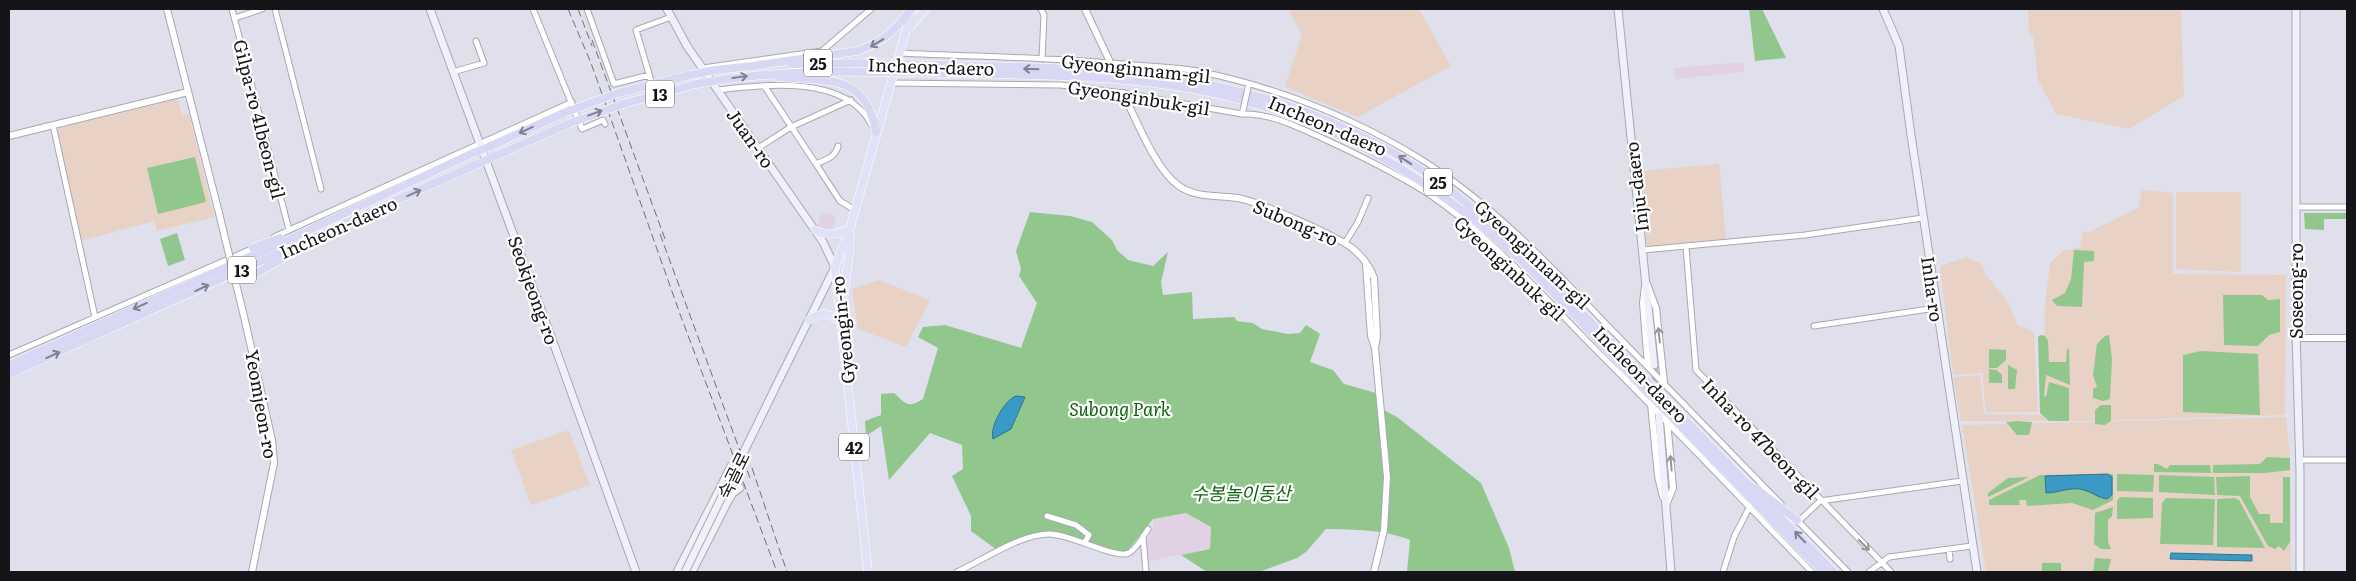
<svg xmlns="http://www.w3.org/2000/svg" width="2356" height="581" viewBox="0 0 2356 581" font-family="Literata,'Noto Sans KR',serif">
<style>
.commercial{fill:#e1d1e3}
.education{fill:#e8d2c6}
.green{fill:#91c78d}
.water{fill:#3b9ac5;stroke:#307291}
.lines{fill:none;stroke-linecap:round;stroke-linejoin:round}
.secondary-tunnel{stroke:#b7b7c1;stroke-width:7;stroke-dasharray:7 3.5;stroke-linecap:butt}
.minor-casing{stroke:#a8a8b3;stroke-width:7}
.tertiary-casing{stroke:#a8a8b3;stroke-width:8}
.secondary-casing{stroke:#a8a8b3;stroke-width:9}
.primary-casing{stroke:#fff;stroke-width:9}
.trunk-casing{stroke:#fff;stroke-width:9}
.minor{stroke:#fff;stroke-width:5}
.tertiary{stroke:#fff;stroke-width:6}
.secondary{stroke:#f0f0fb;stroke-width:7}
.primary{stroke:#e2e2f7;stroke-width:8}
.trunk{stroke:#d8d8f4;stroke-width:8}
.rail{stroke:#707077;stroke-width:1;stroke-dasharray:8 4;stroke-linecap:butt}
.minor-bridge-casing{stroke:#a8a8b3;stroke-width:7;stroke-linecap:butt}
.tertiary-bridge-casing{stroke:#a8a8b3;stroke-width:8;stroke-linecap:butt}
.secondary-bridge-casing{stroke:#a8a8b3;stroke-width:9;stroke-linecap:butt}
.trunk-bridge-casing{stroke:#fff;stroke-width:9;stroke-linecap:butt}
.minor-bridge{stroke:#fff;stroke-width:5}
.tertiary-bridge{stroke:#fff;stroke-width:6}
.secondary-bridge{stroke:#f0f0fb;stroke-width:7}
.trunk-bridge{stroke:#d8d8f4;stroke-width:8}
.oneway{stroke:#808091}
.oneway2{stroke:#969698}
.labels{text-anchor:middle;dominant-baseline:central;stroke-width:4.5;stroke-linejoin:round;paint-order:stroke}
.shield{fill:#fff;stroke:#5b5b5e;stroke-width:1}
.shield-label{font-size:16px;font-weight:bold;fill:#151519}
.street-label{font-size:18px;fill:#151519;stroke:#fff}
.park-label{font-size:18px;font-style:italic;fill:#0f630f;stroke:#fff}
</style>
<rect width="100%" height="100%" fill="#dfe0eb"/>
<path class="commercial" d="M1743,62L1744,72L1676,79L1674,68Z
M826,212L836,216L832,230L823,232L817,229L820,216Z
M1186,513L1211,527L1210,549L1149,561L1147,541L1153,528V519Z"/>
<path class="education" d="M1288,9H1419L1451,66L1358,117L1285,87L1302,34Z
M2028,9H2181L2184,96L2129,129L2056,114L2038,80L2033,37L2029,35Z
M178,99L182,115L189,114L214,217L157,231L154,221L80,241L57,135L58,130L60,128Z
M1719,164L1726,239L1647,247L1640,171Z
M2142,190L2173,193V274L2286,275L2285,415L2090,421H1961L1953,377L1980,375L1984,414L2043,415L2045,305L2050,263L2063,251L2080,247L2083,231L2089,232L2138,208Z
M2176,192H2241V272L2176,269Z
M1967,257L1982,264L1985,274L2008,302L2018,325L2034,332L2038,412H1986L1982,373L1953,375L1940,266Z
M879,280L930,300L906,347L858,329L852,289Z
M2286,417L2290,458L2291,572H1986L1962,425Z
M569,430L590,485L531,505L511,450Z"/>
<path class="green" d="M1749,9H1762L1786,58L1755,61Z
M195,157L206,202L158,214L147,168Z
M1030,212L1070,216L1092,222L1112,240L1117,250L1128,260L1153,266L1168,252L1161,282L1163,295L1192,292L1193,319L1234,317L1237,321L1253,323L1262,329L1288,334L1300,333L1306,325L1320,334L1310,362L1333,370L1344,384L1376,393L1378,407L1397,417L1481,483L1509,548L1515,572H1407L1410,540C1382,529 1356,530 1326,529L1306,552L1297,558L1259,572H1207L1181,555L1210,549L1211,527L1186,513L1153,519L1124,555L1047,534L997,550L971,531V516L952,476L963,469L962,445L930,433L889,480L881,426L866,436L865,421L881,415V394L894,393C907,405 908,408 923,399L938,348L918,337L923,327L945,325L1021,348L1037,303L1019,276L1021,269L1016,251Z
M2304,213H2347V219H2324V230L2305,229Z
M177,233L185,260L168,266L160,239Z
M2074,250L2094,251V261L2084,262L2082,307L2057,306L2052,300L2065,293L2071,279Z
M2223,295H2262L2268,300L2280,299V332L2269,335L2258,346L2224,345Z
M2041,335L2045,336L2048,341L2049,362H2066L2067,348L2069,350L2070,385L2046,375L2044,396L2046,397L2049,382L2069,388V421H2049L2040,413L2038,337Z
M2109,335L2112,359L2110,399L2103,401L2093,398V389L2097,387L2093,375L2097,344L2105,336Z
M1989,349L2006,350V360L1997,368H1989Z
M2201,351L2258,354L2260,415L2183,412V355Z
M2008,365L2017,370L2015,389H2008Z
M1989,369L1997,370L2002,375V383H1989Z
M2101,405H2111V421L2105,425L2095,424V410Z
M2017,421L2032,422L2029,435H2017L2006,422Z
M2267,457L2290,458V470L2265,473H2213V465L2260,464Z
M2154,464H2158L2167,469L2170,465H2210L2211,473L2154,472Z
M2113,474V500L2093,510L2072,503L2027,506L2026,500H2019L2020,505H1989V500L2040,475Z
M2117,474L2154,475L2153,492L2117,491Z
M2159,475L2214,477L2215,495L2159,492Z
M2250,476V497L2259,514H2270V523H2283V477H2290V542L2284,551L2279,546L2275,549L2268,546L2240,496L2217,495L2216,477Z
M2029,477L1988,497V493L2008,478Z
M2120,497L2153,498V518L2117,519V501Z
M2166,498L2215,499L2213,545L2160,544L2162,503Z
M2235,498L2239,500L2265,548L2217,547V499Z
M2113,507L2112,516L2108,520V542L2111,549H2101L2094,544L2095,513Z
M2095,558L2111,559L2108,572H2093Z
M2042,563H2061V572H2042Z"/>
<path class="water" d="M1017,396L1025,397L1011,429L993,439C989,428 1005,398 1017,396Z
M2108,474L2112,477V495L2107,499C2098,498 2092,492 2084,490C2071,486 2059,493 2046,493L2045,476Z
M2171,553L2252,555V561L2170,559Z"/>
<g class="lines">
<path class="secondary-tunnel" d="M1654,365L1657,392"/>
<defs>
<path id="minor" d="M232,9L289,230
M275,9L321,189
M533,9L582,129L603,120L605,124
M587,9L614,84L649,75
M1041,9L1044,15L1042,59
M235,18L262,9
M899,53C978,57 1056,57 1134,65C1155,67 1176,67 1197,71C1276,87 1355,118 1424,161C1493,205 1550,265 1606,324C1665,384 1723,444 1781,504
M703,68L822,51L871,9
M453,72L484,63L476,41
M891,83L1061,85L1123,93L1242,114C1270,113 1298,127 1324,139C1359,155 1394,172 1427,193C1493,237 1546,300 1601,355C1673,427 1742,500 1812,572
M652,84L636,30L671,17
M765,87L816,164C825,160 836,157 838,146
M718,90C764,84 846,75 871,124
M53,125L95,317
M758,148L791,127L851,100
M816,164L840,201L855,210
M2295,207H2347
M274,237L572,102
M1345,243L1358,222L1368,198
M1686,247L1696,370L1891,572
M1643,250L1805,235L1923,218
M1814,326L1936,308
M9,355L256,247
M2300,460H2347
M1047,516L1076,525L1089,535L1085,542
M1796,519L1848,572
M1798,522L1820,501L1962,481
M1143,536L1146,572
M1949,549L1950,559
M957,572C983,560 1019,535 1048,534C1069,533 1117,560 1129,553C1137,548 1143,537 1148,529
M1723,572L1734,537L1750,506
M1869,572L1889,557L1972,546"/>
<path id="tertiary" d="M167,9L219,213
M1085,9L1110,62
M1123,93C1136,119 1155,169 1179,186C1196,198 1218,195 1238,198C1259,202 1335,235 1352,248C1362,256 1370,267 1374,278L1377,336L1375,348
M9,136L188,92
M1366,264L1371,336L1375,348L1387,477L1384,530L1374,572
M1647,284L1656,308L1664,383
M1645,286L1643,303L1648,366
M246,325L272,440L274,463L252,572
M2296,338H2347
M1651,404L1658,476L1663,497
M1666,505L1673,488L1667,420"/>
<path id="secondary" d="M430,9L556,350L636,572
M667,9L687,46L823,242L835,267L780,378
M1618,9L1654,365
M1883,9L1899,46L1911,135L1977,572
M2296,9V333L2300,472V572
M1659,416L1671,572
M716,496L731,466
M727,503L733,493L740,488
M677,572L716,496L727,503L692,572"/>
<path id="primary" d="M910,27L925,9
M815,230C828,236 837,235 850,228
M842,310L849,254L850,234
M809,320C822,312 828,311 840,322
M868,572L835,267L850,228L912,9"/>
<path id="trunk" d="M791,64L879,63
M905,64C1023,68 1146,64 1260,97C1326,115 1395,148 1450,190C1516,242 1573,304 1631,364C1699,434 1766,503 1834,572
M758,65L857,51C882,43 897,29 911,9
M715,70L762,65
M902,72C1016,76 1151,70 1259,105C1354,135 1432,181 1506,247C1549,285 1587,330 1626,370C1692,438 1757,505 1823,572
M778,77C827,82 865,72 876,132
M721,80C773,72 824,71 877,72
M618,93L690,75
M623,104L696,84
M489,147L564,113
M493,157L568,124
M253,248L280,238
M255,274L301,248
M9,365L292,238L471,154
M9,374L475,165
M1755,488L1797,520"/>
</defs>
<use href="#minor" class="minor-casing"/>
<use href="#tertiary" class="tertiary-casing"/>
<use href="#secondary" class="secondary-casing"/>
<use href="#primary" class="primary-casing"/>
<use href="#trunk" class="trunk-casing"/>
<use href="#minor" class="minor"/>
<use href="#tertiary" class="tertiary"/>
<use href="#secondary" class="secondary"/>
<use href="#primary" class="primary"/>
<use href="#trunk" class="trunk"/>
<path class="rail" d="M568,9L591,63L680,314L777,572
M578,9L592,46
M592,40L665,239
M660,234L750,478
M752,468L787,572"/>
<defs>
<path id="minor-bridge" d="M1243,110L1248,88"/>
<path id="tertiary-bridge" d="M219,213L246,325"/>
<path id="secondary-bridge" d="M685,572L780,378"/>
<path id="trunk-bridge" d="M879,63L905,64
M877,72H902
M690,75L715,70
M696,84L721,80
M564,113L618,93
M568,124L623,104
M471,154L489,147
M475,165L493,157"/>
</defs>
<use href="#minor-bridge" class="minor-bridge-casing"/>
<use href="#tertiary-bridge" class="tertiary-bridge-casing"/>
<use href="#secondary-bridge" class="secondary-bridge-casing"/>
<use href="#trunk-bridge" class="trunk-bridge-casing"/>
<use href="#minor-bridge" class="minor-bridge"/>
<use href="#tertiary-bridge" class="tertiary-bridge"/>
<use href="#secondary-bridge" class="secondary-bridge"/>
<use href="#trunk-bridge" class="trunk-bridge"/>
</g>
<defs><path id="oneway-shaft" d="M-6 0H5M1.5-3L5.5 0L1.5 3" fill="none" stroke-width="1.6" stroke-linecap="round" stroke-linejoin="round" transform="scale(1.25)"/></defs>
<g class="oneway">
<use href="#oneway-shaft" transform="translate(877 43) rotate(149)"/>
<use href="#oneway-shaft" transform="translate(1031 69) rotate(-178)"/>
<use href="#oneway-shaft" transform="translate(740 77) rotate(-8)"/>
<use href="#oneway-shaft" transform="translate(595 113) rotate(-20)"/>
<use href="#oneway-shaft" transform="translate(526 130) rotate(156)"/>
<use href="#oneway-shaft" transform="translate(1405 160) rotate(-147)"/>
<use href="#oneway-shaft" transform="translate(414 193) rotate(-24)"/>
<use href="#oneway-shaft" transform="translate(202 288) rotate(-24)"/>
<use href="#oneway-shaft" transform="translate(140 306) rotate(156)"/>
<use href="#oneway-shaft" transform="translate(53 355) rotate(-24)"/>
<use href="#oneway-shaft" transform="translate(1800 537) rotate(-134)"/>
</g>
<g class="oneway2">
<use href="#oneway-shaft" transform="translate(1659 335) rotate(-96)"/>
<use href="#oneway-shaft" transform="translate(1671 463) rotate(-95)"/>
<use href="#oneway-shaft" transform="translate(1864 545) rotate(45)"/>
</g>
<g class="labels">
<g class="shield">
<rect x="804" y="49.5" width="28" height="27" rx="4"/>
<rect x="646" y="80.5" width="28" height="27" rx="4"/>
<rect x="1424" y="168.5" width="28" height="27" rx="4"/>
<rect x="228" y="256.5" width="28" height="27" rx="4"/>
<rect x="839" y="433.5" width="30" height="27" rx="4"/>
</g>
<g class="shield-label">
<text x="818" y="63">25</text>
<text x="660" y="94">13</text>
<text x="1438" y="182">25</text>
<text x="242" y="270">13</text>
<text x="854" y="447">42</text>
</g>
<g class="street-label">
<text transform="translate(931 66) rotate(2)">Incheon-daero</text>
<text transform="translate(1136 68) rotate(6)">Gyeonginnam-gil</text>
<text transform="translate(1139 97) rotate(9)">Gyeonginbuk-gil</text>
<text transform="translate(260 119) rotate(76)">Gilpa-ro 41beon-gil</text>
<text transform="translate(1328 125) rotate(23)">Incheon-daero</text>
<text transform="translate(751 138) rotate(55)">Juan-ro</text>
<text transform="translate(1636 187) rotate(-97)">Inju-daero</text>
<text transform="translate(1296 222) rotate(23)">Subong-ro</text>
<text transform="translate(338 227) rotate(-24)">Incheon-daero</text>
<text transform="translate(1533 254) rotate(43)">Gyeonginnam-gil</text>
<text transform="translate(1510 268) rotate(43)">Gyeonginbuk-gil</text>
<text transform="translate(1933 289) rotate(82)">Inha-ro</text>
<text transform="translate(534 290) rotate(70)">Seokjeong-ro</text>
<text transform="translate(2295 291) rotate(-90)">Soseong-ro</text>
<text transform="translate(842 330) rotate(-96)">Gyeongin-ro</text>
<text transform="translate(1641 374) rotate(46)">Incheon-daero</text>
<text transform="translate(262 404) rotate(80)">Yeomjeon-ro</text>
<text transform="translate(1761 438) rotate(46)">Inha-ro 47beon-gil</text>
<text transform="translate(733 475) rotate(-64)">숙골로</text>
</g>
<g class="park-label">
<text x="1120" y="408">Subong Park</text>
<text x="1241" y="492">수봉놀이동산</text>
</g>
</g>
<rect width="2356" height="581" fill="none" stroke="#151519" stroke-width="20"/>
</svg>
